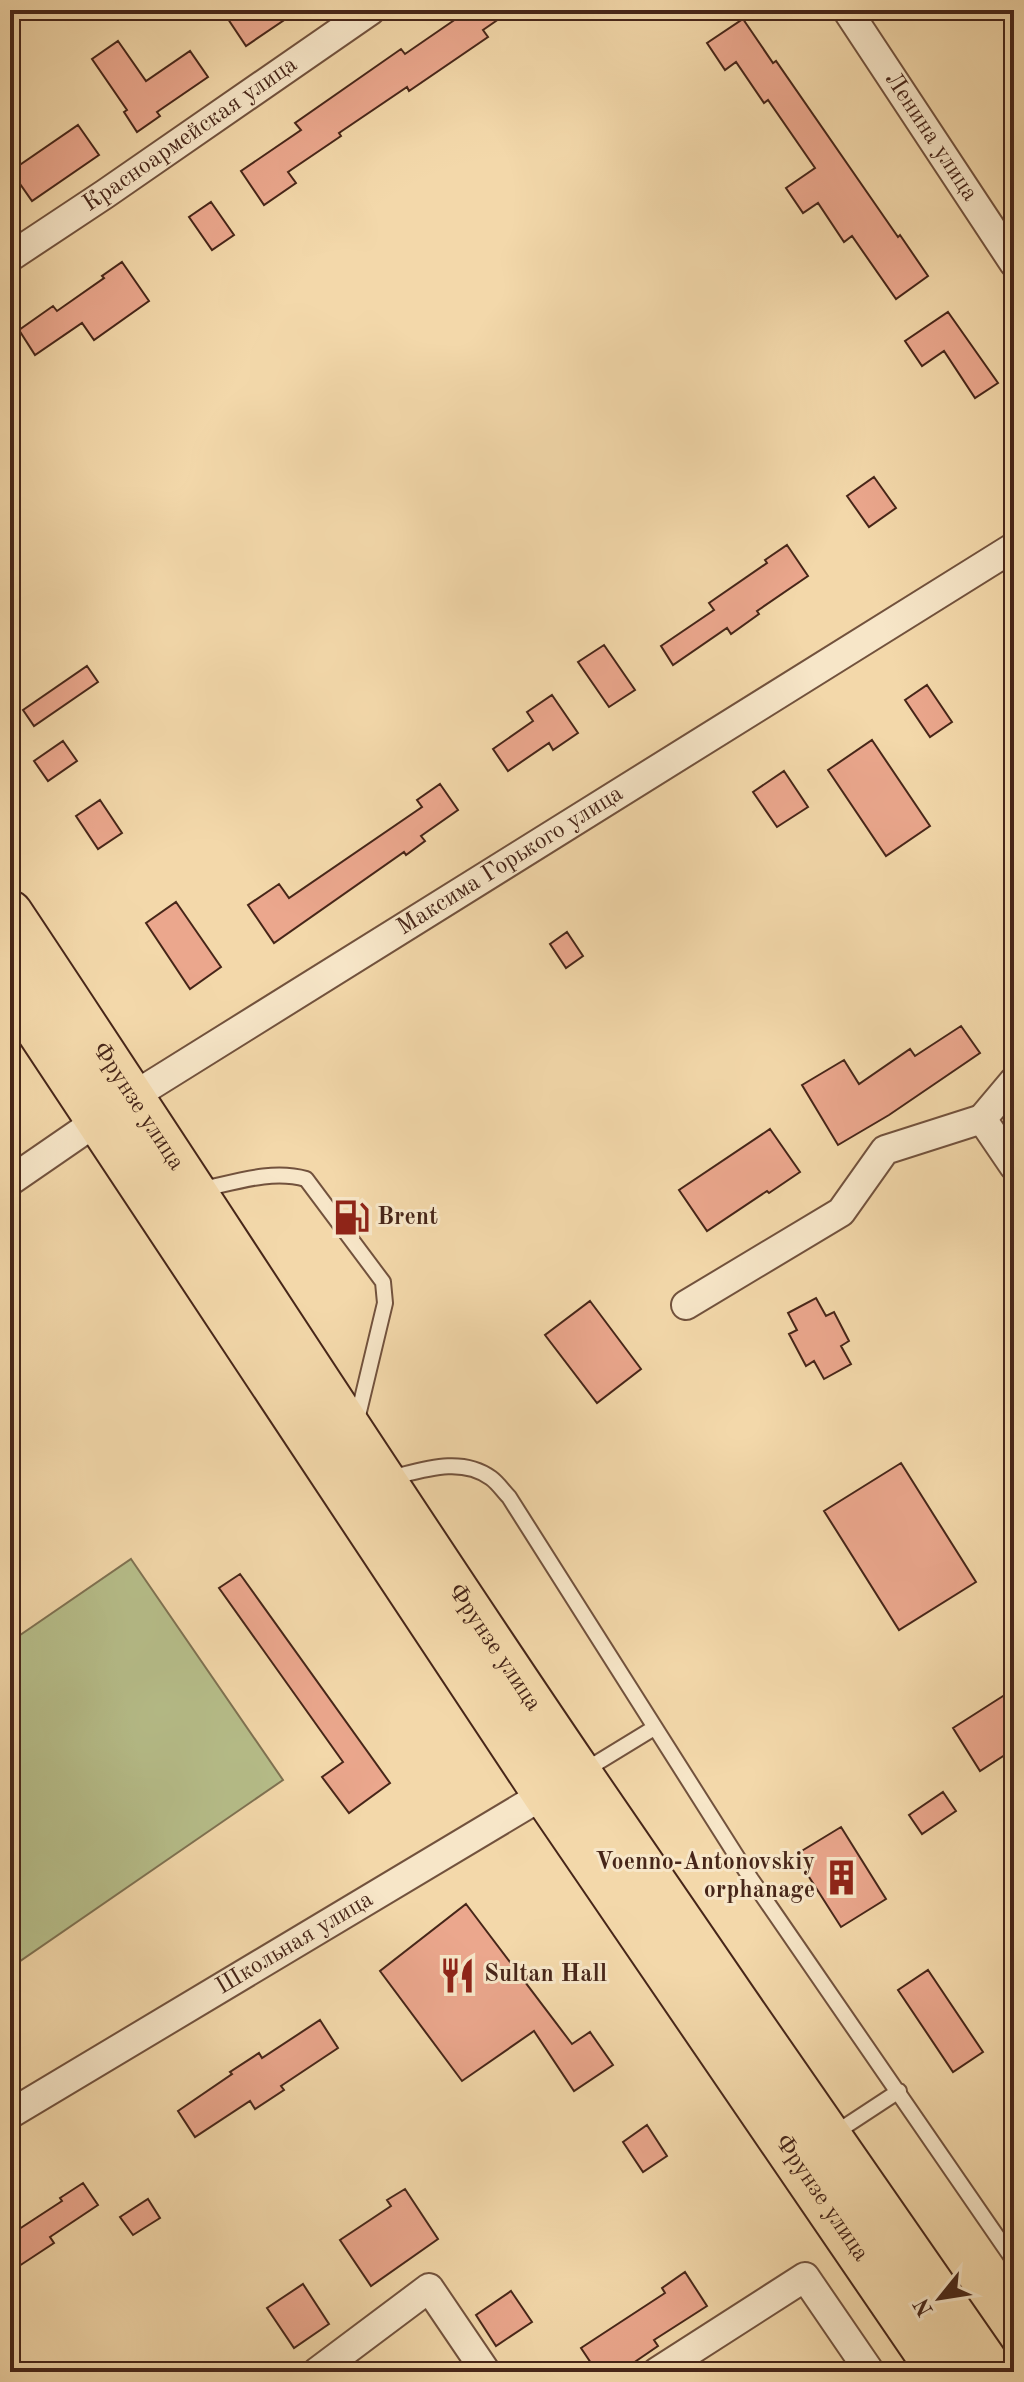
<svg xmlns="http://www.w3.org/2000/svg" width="1024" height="2382" viewBox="0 0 1024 2382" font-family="'Old Standard TT',serif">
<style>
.green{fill:#b7bf8b;stroke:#7f7252;stroke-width:2}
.building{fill:#eba78d;stroke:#472619;stroke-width:2}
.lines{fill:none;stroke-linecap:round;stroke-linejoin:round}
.lane-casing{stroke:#72523d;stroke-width:18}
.street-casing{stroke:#72523d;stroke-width:32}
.primary-casing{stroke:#472619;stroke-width:48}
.lane{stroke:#f7e6c8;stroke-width:14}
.street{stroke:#f7e6c8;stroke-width:28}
.primary{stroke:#f3d8aa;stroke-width:44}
.labels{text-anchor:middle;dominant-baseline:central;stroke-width:6;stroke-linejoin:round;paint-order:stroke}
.street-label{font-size:24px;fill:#472619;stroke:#f7e6c8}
.poi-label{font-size:24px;font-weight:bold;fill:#472619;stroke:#f7e6c8;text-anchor:start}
</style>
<rect width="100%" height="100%" fill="#f3d8aa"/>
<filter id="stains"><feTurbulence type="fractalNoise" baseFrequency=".0025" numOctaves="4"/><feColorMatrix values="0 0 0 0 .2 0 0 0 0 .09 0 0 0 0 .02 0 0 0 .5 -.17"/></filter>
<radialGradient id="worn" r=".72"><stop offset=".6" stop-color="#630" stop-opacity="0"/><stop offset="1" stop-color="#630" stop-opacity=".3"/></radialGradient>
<path class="green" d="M131,1559L283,1780L10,1968V1642Z"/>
<path class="building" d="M222,10H299L246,46Z
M469,10H512L483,30L488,37L409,91L407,87L339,133L341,136L288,172L296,183L264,205L241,171L301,130L295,123L401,49L405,54Z
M743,19L773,63L776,61L898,237L900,235L928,276L896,299L852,236L844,242L818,203L803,213L786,188L815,168L768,100L764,103L736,62L725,70L707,43Z
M118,41L146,81L190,51L208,77L157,112L160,116L137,132L124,112L127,110L92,59Z
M78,125L99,155L32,201L11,171Z
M211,202L234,235L212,250L189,217Z
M122,262L149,301L94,340L82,323L35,355L19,330L53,306L57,311L104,278L102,276Z
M948,312L998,383L975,398L944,351L922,366L905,341Z
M874,477L896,508L869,527L847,496Z
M787,545L808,576L757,611L759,614L731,634L727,628L673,665L661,646L714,610L709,603L767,563L765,560Z
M604,645L635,690L609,707L578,662Z
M87,666L98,682L34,726L23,710Z
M927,685L952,722L930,737L905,700Z
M552,695L578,733L553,750L549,743L508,771L493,749L533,721L527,712Z
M872,740L930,826L886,856L828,770Z
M63,741L77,761L48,781L34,761Z
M784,771L808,807L777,827L753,792Z
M440,784L458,810L421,836L425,841L406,855L404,852L274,943L248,905L279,884L289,898L422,807L417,800Z
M100,800L122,833L98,849L76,816Z
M176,902L221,967L190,989L146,923Z
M567,932L583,956L566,968L550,944Z
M961,1026L980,1053L889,1115L838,1145L802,1085L844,1060L859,1084L910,1049L915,1056Z
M770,1129L800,1172L769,1193L767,1191L707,1231L679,1190Z
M816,1298L826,1316L834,1312L849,1341L841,1346L851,1364L824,1379L814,1361L806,1366L789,1334L797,1330L788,1313Z
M590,1301L641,1369L597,1403L545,1335Z
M901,1463L976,1582L899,1630L824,1511Z
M240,1574L390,1783L349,1813L322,1777L343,1762L219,1588Z
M1014,1689V1749L980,1771L953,1728Z
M943,1792L956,1811L922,1834L909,1815Z
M841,1827L886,1899L841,1927L795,1855Z
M466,1904L572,2044L590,2032L613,2065L574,2091L534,2031L462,2081L380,1971Z
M928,1970L983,2052L953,2072L898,1990Z
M320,2020L338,2048L281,2086L284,2090L255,2109L250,2101L195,2137L178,2111L232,2074L230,2072L259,2053L262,2058Z
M647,2125L667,2156L643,2172L623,2142Z
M83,2183L98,2205L50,2237L54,2243L10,2272V2235L62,2201L60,2198Z
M405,2189L438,2239L371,2286L340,2240L391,2206L387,2200Z
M148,2199L160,2218L133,2235L120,2217Z
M685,2272L707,2306L654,2340L658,2346L620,2372H597L581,2348L665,2293L662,2288Z
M303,2284L329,2324L294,2348L267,2308Z
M511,2291L532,2322L496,2346L476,2315Z"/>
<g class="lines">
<defs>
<path id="lane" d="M199,1190C233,1183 271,1169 306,1179L383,1282L385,1303L356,1424
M390,1478C423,1470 461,1456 491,1478C498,1483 503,1491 509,1497L751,1879L1014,2261
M582,1772L654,1728
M832,2135L899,2091"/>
<g id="street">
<path id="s1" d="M847,10L1014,263"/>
<path id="s2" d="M10,257L105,194L371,10"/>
<path d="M1014,1081L982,1119L1014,1166"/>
<path id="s3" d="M10,1181L132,1097L1014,547"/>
<path d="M686,1305L841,1212L885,1150L982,1119"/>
<path id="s4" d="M10,2114L558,1786"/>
<path d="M317,2372L429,2288L486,2372"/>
<path d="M657,2372L805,2277L870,2372"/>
</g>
<g id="primary">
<path id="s5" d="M10,913C201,1200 386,1490 580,1775C716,1975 854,2173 992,2372"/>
<path id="s6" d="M10,987L545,1794L940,2372"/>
</g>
</defs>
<use href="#lane" class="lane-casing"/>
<use href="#street" class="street-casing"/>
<use href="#primary" class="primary-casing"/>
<use href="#lane" class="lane"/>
<use href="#street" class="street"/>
<use href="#primary" class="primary"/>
</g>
<defs>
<symbol id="fuel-bare" viewBox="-9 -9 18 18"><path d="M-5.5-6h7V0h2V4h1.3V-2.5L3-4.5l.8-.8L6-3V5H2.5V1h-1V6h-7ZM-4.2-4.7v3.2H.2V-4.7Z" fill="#8f2418" stroke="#f7e6c8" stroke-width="2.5" paint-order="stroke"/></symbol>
<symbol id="building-bare" viewBox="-9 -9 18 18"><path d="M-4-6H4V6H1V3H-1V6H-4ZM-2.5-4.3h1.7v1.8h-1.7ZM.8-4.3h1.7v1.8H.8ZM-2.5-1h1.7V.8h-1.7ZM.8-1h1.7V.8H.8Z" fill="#8f2418" stroke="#f7e6c8" stroke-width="2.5" paint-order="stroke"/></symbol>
<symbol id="restaurant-bare" viewBox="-9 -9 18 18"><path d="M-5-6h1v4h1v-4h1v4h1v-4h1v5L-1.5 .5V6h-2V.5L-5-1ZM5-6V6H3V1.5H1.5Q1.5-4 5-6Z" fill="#8f2418" stroke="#f7e6c8" stroke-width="2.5" paint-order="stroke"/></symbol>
</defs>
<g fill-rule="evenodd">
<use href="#fuel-bare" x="326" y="1192" width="51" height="51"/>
<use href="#building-bare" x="816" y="1852" width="51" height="51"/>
<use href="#restaurant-bare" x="432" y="1950" width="51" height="51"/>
</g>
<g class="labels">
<g class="street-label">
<text stroke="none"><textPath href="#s2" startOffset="218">Красноармейская улица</textPath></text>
<text stroke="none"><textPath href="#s1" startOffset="152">Ленина улица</textPath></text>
<text stroke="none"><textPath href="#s3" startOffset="594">Максима Горького улица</textPath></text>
<text stroke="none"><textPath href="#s5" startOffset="232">Фрунзе улица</textPath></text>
<text stroke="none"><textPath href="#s5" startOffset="880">Фрунзе улица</textPath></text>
<text stroke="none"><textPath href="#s4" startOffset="332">Школьная улица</textPath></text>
<text stroke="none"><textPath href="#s6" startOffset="1458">Фрунзе улица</textPath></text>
</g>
<g class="poi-label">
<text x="377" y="1218">Brent</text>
<text x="815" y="1863" text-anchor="end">Voenno-Antonovskiy<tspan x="815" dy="28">orphanage</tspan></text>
<text x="484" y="1975">Sultan Hall</text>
</g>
</g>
<rect width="1024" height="2382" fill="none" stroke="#f3d8aa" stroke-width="40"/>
<rect x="12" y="12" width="1000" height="2358" fill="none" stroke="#472619" stroke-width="4"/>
<rect x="20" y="20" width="984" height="2342" fill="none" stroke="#472619" stroke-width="2"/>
<g transform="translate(940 2298) rotate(240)" stroke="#f7e6c8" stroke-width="6" paint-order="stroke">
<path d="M0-6L14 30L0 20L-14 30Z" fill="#472619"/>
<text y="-12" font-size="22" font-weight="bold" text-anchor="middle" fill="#472619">N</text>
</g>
<rect width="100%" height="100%" filter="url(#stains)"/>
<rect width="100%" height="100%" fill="url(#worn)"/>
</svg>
